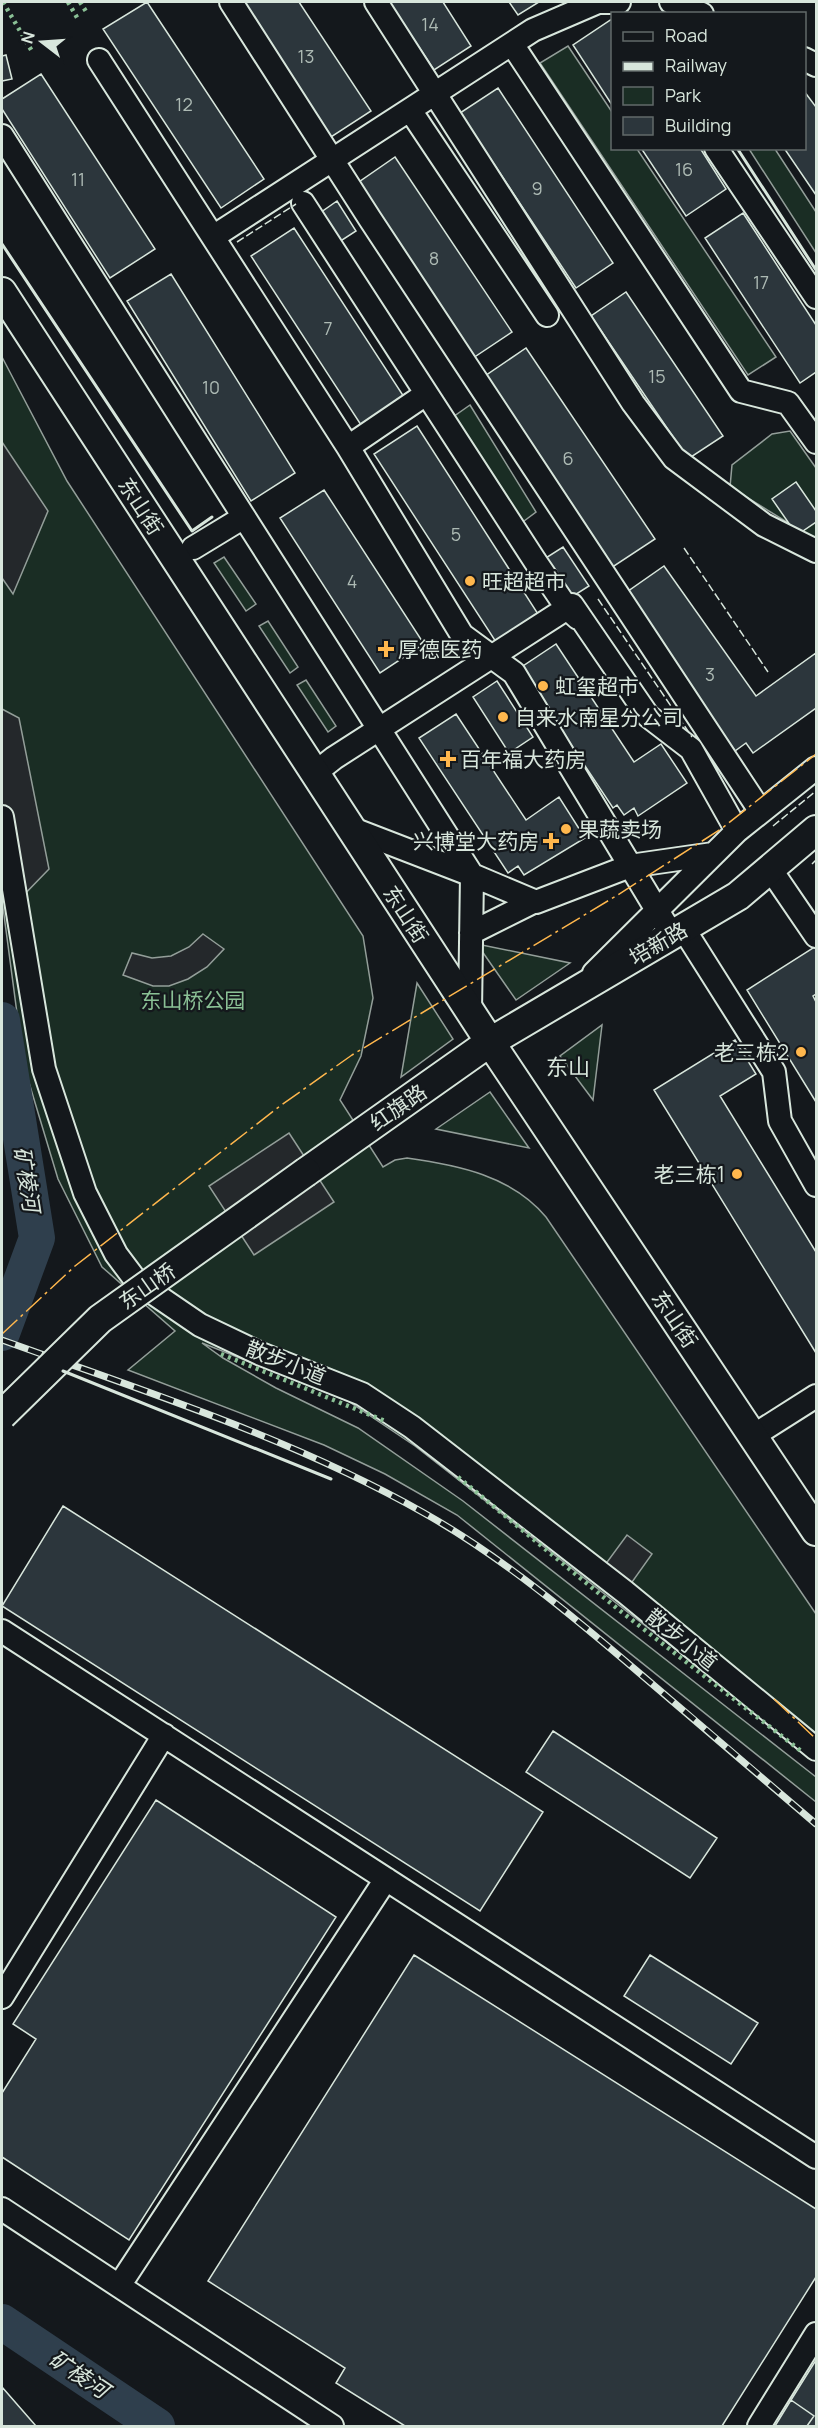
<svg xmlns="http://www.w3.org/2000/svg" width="818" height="2428" viewBox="0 0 818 2428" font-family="Manrope,'Noto Sans SC',sans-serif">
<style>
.green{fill:#1a2d24;stroke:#939e99;stroke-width:1.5}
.parking{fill:#24282b;stroke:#939e99;stroke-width:1.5}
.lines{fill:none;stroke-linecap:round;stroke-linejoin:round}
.river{stroke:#2f3f4d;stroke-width:36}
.building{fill:#2c363c;stroke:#d8e6dc;stroke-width:1.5}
.minor-casing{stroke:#d8e6dc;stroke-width:26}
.major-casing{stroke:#d8e6dc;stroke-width:32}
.minor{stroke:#14181c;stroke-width:22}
.major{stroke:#14181c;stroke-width:28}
.rail-casing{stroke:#d8e6dc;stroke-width:7}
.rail{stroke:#14181c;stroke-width:4.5;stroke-dasharray:14;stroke-linecap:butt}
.major-bridge-casing{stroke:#d8e6dc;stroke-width:32;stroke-linecap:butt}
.major-bridge{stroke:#14181c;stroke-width:28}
.hedge{stroke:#8ac095;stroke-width:4.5;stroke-dasharray:3 4.5;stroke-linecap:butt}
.fence{stroke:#d8e6dc;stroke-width:1.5;stroke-dasharray:8 3;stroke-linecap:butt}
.wall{stroke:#d8e6dc;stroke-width:3}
.power{stroke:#ffb74d;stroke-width:1.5;stroke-dasharray:21 4.5 3 4.5;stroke-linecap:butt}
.poi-dot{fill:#ffb74d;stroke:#14181c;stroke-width:2}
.labels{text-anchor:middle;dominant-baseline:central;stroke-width:4.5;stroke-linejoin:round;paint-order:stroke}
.number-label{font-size:18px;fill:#adbab4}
.street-label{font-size:21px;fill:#d8e6dc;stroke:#14181c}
.poi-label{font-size:21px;fill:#d8e6dc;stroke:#14181c;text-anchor:start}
.park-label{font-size:21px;fill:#8ac095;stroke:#14181c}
.neighbourhood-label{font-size:22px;fill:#d8e6dc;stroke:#14181c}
.water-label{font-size:22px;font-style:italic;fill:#d8e6dc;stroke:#14181c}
</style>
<rect width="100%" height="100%" fill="#14181c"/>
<path class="green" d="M568,46L612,112V148L637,149L776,357L748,375L540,63Z
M749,149H775L816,212V253Z
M2,357L67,481L363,936L373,998L361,1056L340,1100L383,1167L395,1160L407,1158C458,1165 512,1176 546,1217L816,1614V1759L415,1446L348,1401L202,1343L223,1358L276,1388L358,1428L463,1501L816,1777V1802L457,1515L385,1474L324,1445L128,1370L175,1331L102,1267L58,1179L24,1066L2,900Z
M470,405L536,512L520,524L453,417Z
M790,431L816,468V540L730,487L732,465L772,434Z
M224,557L256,604L246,611L214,563Z
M268,621L298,667L290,673L259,626Z
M306,680L336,726L328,732L297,685Z
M477,944L570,963L516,1000Z
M417,983L453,1039L401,1077Z
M602,1025L593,1100L560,1056Z
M490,1092L529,1148L436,1129Z"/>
<path class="parking" d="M2,442L48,511L13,594L2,578Z
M2,709L19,718L49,869L14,905L2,817Z
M203,934L224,949L207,967L188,979L169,986H153L123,975L132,953L152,958L171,956L189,947Z
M289,1133L334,1202L254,1255L209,1186Z
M627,1535L652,1554L625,1592L599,1573Z"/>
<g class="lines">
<path class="river" d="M2,1020L37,1238L2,1333
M2,2322L157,2426"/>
</g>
<path class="building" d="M147,2L264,179L221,208L103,29Z
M242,2H299L371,111L331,137Z
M389,2H443L471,46L434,70Z
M509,2H539L518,15Z
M612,19V105L573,45Z
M6,55L12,79L2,81V56Z
M41,74L155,249L110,278L2,109V99Z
M498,88L613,263L576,288L460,113Z
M804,91L816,107V195L784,148H804Z
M641,148H700L726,189L686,216Z
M395,157L512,332L473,358L356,184Z
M337,201L356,231L336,244L317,215Z
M743,213L816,325V372L800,383L705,238Z
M294,228L406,400L363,428L251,256Z
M171,274L295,473L251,501L127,301Z
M626,292L723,436L688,459L591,316Z
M526,348L655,539L611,568L482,378Z
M417,426L538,614L496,642L374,454Z
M796,482L816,511V522L797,535L772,499Z
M324,490L424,644L380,673L280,518Z
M563,547L589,586L567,600L541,561Z
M664,566L756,696L816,653V708L753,753L746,743L735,751L624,594Z
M556,644L634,762L661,744L687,783L638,816L634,808L624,815L617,805L613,808L520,668Z
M497,681L533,737L509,753L473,697Z
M456,714L526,820L559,797L585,838L524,875L518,866L508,873L419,738Z
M816,946V994L813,996L816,1002V1102L747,990Z
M735,1040L756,1074L720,1096L816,1252V1353L654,1090Z
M63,1506L543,1812L480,1911L2,1606Z
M553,1731L717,1838L690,1878L526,1772Z
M156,1800L336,1917L129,2240L2,2157V2093L36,2039L13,2024Z
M414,1955L816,2209V2277L722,2426H405L336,2383L345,2368L208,2281Z
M650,1955L758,2023L731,2064L624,1996Z
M816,2360V2426H775L791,2400Z
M2,2387L36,2426H2Z
M791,2400L814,2416L807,2426H775Z"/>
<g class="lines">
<defs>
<path id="minor" d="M231,2L370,219L761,812
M376,2L633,403L674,458L764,525L816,551
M671,2L702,14
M512,44L741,391L788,403L816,442
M804,59L816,65
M99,60L348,447L462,635L514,673L672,935
M410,110L547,315
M2,136L244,517L193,548
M716,148L816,297
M303,203L535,561L567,608L578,618
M213,237L533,30L598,2H619
M348,447L426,394
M244,517L472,875L536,902L630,866L713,854
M315,773L334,758L572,605L648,716L691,749L737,831
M2,817L44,1069L85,1193L116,1254L137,1282L200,1325L261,1354L362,1394L412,1427L625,1592L816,1749
M350,828L472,875L470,1011
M771,870L816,936
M683,928L774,1072L780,1121L816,1185
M471,933L535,901
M594,973L737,831L816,768
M753,1436L816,1396
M2,1631L816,2157
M2,1997L164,1735
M2,2209L332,2426
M119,2286L386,1879
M759,2426L816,2334"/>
<path id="major" d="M2,292L490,1042L816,1531
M306,1172L490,1042L738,896L816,830"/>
</defs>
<use href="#minor" class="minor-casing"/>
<use href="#major" class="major-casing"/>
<use href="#minor" class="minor"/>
<use href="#major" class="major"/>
<defs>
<path id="rail" d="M2,1340C144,1391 292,1438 424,1513C504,1558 575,1618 644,1677C702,1726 759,1775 816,1824"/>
</defs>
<use href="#rail" class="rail-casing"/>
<use href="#rail" class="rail"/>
<defs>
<path id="major-bridge" d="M2,1415L100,1319L306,1172"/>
</defs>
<use href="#major-bridge" class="major-bridge-casing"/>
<use href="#major-bridge" class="major-bridge"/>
<path class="hedge" d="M3,2L33,53
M68,2L79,21
M80,2L87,13
M221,1354L385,1421
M458,1477L619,1610L801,1751"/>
<path class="fence" d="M237,242L296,204
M684,548L768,672
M598,599L692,737
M773,826L816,791
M812,864L816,860"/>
<path class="wall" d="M737,148L816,270
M2,244L192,531L212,517
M63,1371L331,1479"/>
<path class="power" d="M2,1334L75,1266L280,1106L352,1055L616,896L721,829L816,754
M774,1699L816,1739"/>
</g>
<g class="poi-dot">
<circle cx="470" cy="581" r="6"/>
<path d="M383 640h6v6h6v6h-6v6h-6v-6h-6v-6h6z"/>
<circle cx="543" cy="686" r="6"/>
<circle cx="503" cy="717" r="6"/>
<path d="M445 750h6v6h6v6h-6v6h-6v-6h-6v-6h6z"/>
<circle cx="566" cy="829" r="6"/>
<path d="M548 832h6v6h6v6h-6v6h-6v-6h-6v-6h6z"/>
<circle cx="801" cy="1052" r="6"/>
<circle cx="737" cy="1174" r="6"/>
</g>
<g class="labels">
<g class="number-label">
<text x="430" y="24">14</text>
<text x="306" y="56">13</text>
<text x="184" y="104">12</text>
<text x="684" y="169">16</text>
<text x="78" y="179">11</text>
<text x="537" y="188">9</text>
<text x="434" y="258">8</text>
<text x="761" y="282">17</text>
<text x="328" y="328">7</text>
<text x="657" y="376">15</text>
<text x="211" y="387">10</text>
<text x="568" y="458">6</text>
<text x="456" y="534">5</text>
<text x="352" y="581">4</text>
<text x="710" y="674">3</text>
</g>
<g class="street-label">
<text transform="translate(141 506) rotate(57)">东山街</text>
<text transform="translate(406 914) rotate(57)">东山街</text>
<text transform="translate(658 943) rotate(-30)">培新路</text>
<text transform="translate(398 1107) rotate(-35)">红旗路</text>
<text transform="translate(147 1286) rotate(-35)">东山桥</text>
<text transform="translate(675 1319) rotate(56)">东山街</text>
<text transform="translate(286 1362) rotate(22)">散步小道</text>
<text transform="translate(682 1639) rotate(39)">散步小道</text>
</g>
<g class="poi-label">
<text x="482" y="581">旺超超市</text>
<text x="398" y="649">厚德医药</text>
<text x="555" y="686">虹玺超市</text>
<text x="515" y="717">自来水南星分公司</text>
<text x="460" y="759">百年福大药房</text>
<text x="578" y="829">果蔬卖场</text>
<text x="539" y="841" text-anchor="end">兴博堂大药房</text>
<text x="789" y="1052" text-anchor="end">老三栋2</text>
<text x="725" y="1174" text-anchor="end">老三栋1</text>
</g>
<g class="park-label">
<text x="193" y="1000">东山桥公园</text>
</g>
<g class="neighbourhood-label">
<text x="568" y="1067">东山</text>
</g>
<g class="water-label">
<text transform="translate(27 1179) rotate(81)">矿棱河</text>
<text transform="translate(79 2374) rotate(34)">矿棱河</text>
</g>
</g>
<rect width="818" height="2428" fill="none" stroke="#d8e6dc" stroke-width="6"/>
<rect x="611" y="12" width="195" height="138" fill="#14181c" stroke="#626a69" stroke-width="1.5"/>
<rect x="623" y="32" width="30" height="9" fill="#14181c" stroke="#626a69" stroke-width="1.5"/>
<text x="665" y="42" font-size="18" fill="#d8e6dc">Road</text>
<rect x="623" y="62" width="30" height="9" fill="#d8e6dc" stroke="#626a69" stroke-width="1.5"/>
<text x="665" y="72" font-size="18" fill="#d8e6dc">Railway</text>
<rect x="623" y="87" width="30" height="18" fill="#1a2d24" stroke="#626a69" stroke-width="1.5"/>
<text x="665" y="102" font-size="18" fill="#d8e6dc">Park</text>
<rect x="623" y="117" width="30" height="18" fill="#2c363c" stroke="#626a69" stroke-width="1.5"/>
<text x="665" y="132" font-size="18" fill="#d8e6dc">Building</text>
<g transform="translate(42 42) rotate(287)" stroke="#14181c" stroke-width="4.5" paint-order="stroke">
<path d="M0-4.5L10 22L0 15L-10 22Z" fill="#d8e6dc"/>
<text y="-9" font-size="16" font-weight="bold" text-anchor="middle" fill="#d8e6dc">N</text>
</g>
</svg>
